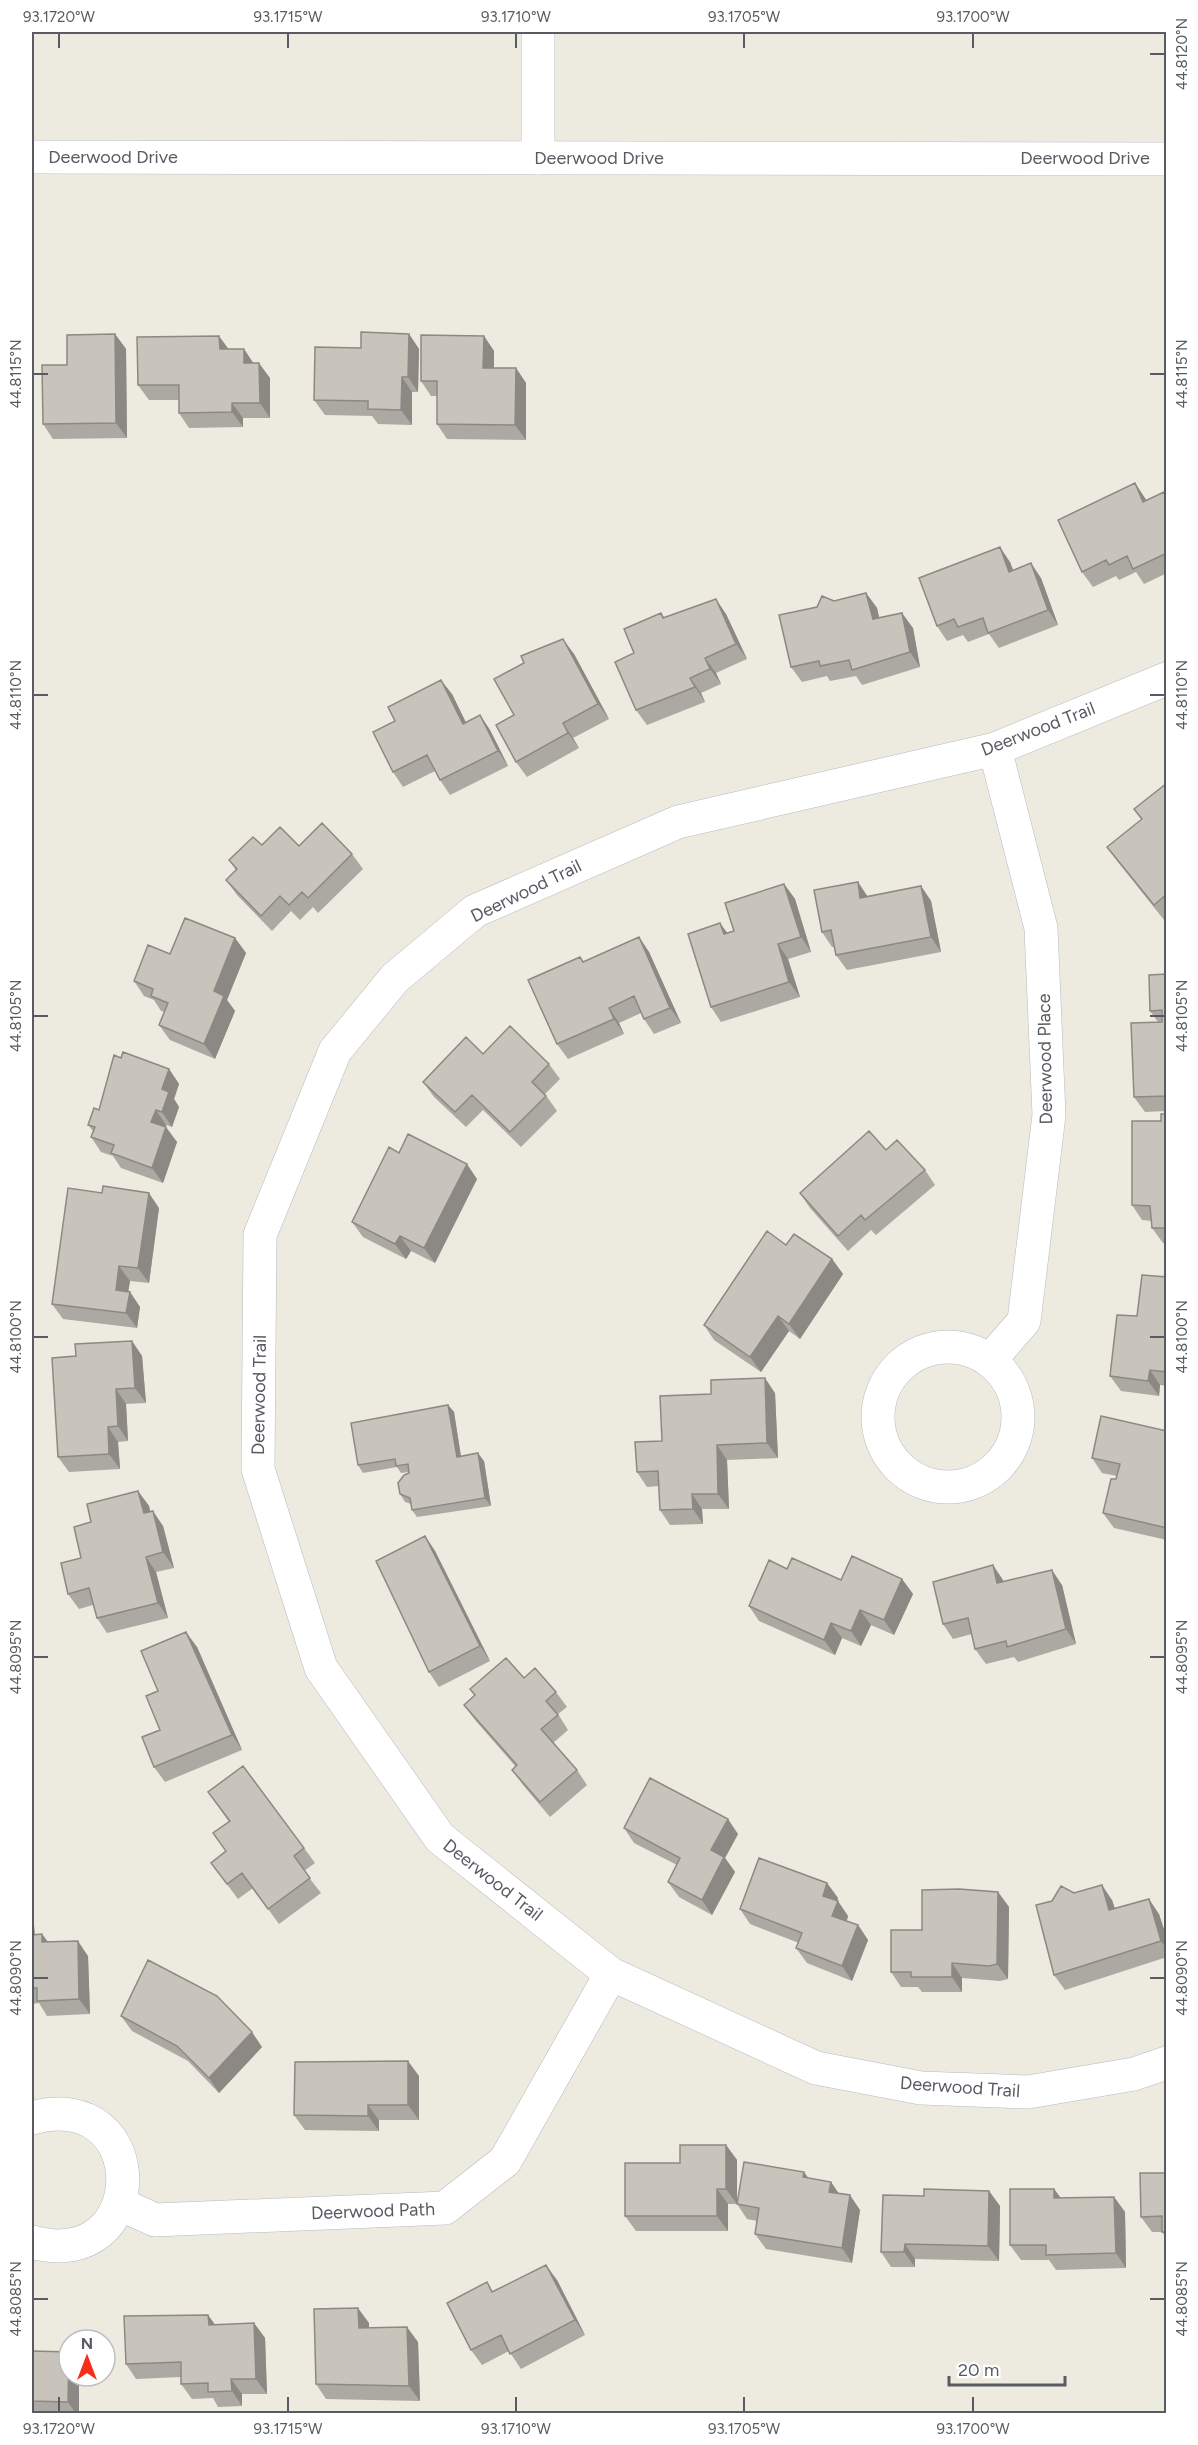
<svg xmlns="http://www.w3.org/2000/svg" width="1198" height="2445" viewBox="0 0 1198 2445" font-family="Figtree,sans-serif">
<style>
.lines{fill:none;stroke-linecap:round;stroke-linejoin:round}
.street-casing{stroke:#b7bac0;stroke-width:34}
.secondary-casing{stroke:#b8bcc3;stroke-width:34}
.street{stroke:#fff;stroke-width:33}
.secondary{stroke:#fff;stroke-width:33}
.wall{fill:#aca9a2}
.shaded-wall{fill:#8c8984}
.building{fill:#c8c4bc;stroke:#8c8984;stroke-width:1.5}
.ticks{fill:none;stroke:#585c62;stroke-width:2}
.labels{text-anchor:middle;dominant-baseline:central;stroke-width:6;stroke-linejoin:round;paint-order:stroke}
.street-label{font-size:18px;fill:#585c62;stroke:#fff}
.neatline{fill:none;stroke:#585c62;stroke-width:2}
.ticks-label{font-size:15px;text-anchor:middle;fill:#585c62}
</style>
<rect width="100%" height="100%" fill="#edeadf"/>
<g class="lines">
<defs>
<path id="street" d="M538,32V158
M1166,679L995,749L678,822L475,911L395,978L335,1051L260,1235L258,1469L321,1668L440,1838L611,1974L816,2068L921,2088L1028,2092L1134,2074L1166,2063
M878 1417a70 70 0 1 1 140 0a70 70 0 1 1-140 0Z
M990,1360L1024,1321L1049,1115L1041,928L995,749
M32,2118C154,2085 152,2275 32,2242
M120,2204L155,2220L445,2208L505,2161L611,1974"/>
<path id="secondary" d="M32,157L1166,159"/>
</defs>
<use href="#street" class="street-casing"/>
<use href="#secondary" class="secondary-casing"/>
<use href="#street" class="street"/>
<use href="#secondary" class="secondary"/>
</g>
<path class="wall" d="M115,334L126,349L127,438L53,439L43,424L67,365Z
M409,334L419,349L418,392H412V425L378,424L372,416L325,415L314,400L361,348Z
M484,336L494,351V368H516L526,383V440L447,439L437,424V396H431L421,381Z
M229,349H244L253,363L270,378V418H243V427L189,428L179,413V400H149L138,385Z
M1135,483L1146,500L1164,492L1167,495V573L1144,584L1136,572L1119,580L1116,576L1093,587L1082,572Z
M1010,562L1013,570L1041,578L1058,625L999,648L989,634L968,642L963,635L947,641L937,626Z
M866,593L877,608L879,618L913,628L920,667L862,685L856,676L830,681L827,676L802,682L791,667L817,607L834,601Z
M661,613L665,618L726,614L747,659L716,673L721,684L701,693L705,702L647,725L636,710L634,653Z
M574,654L609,719L573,738L579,748L527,777L516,762Z
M452,694L466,723L480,715L490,730L508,766L450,795L440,780L435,771L403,787L393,772Z
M1167,783V918L1164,920L1118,862L1107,847L1142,820L1134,809Z
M262,845L299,846L352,854L363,869L318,913L313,907L300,920L291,911L272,931L237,895L226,880L236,870L229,860Z
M784,884L795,899L811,952L788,959L800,997L721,1022L711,1007L727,933L734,931Z
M921,886L931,901L941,952L847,970L836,955L834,947H832L822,932L868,896Z
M639,937L649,952L681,1023L654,1034L644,1019L641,1013L619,1023L624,1034L568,1059L557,1044L584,962Z
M235,938L246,953L227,1000L235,1011L215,1059L170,1040L159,1025L165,1012L161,1011L154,1000L144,996L134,981L170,954Z
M1167,974V1111L1145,1112L1134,1097L1158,1022L1150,1011Z
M483,1054L549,1064L560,1079L545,1094L557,1111L521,1147L483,1110L466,1127L434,1097L423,1082Z
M121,1058L169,1069L179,1084L174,1099L179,1107L172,1127L166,1125L165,1127L177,1142L163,1183L121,1168L113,1156L101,1152L91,1137L93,1131L88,1125L99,1110Z
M1167,1114V1243H1163L1152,1228V1221L1142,1220L1132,1205L1161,1121Z
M886,1150L925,1170L935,1185L876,1235L871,1230L848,1251L810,1208L800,1193Z
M399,1153L477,1179L435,1263L411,1251L406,1259L363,1237L352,1222Z
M159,1208L149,1283L130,1281L128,1292H130L140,1307L137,1328L63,1319L52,1304Z
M786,1245L832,1259L843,1274L800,1339L789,1331L761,1372L714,1340L704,1325Z
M1167,1277V1386L1160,1385L1159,1396L1121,1391L1110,1376L1137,1316Z
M132,1341L142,1356L146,1403L126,1404L128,1441L118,1442L120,1469L69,1472L58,1457L76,1356Z
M775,1393L778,1458L727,1460L729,1509H702L703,1524L670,1525L660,1510L659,1486L647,1487L637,1472L662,1441Z
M448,1405L454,1412L461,1456L484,1461L491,1506L417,1517L412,1510L411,1504L405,1502L400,1494L409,1472L401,1473L397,1467L363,1473L358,1465Z
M1167,1431V1540L1114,1528L1103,1513L1117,1476L1102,1473L1092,1458Z
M138,1491L149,1506L150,1511L163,1526L174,1568L156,1572L168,1618L107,1633L97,1618L93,1605L79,1609L68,1594L81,1558L91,1522Z
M425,1536L435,1551L490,1661L439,1687L429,1672Z
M787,1569L841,1580L902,1579L913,1594L894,1635L871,1625L861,1646L842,1638L835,1655L759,1621L749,1606Z
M1003,1581L1062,1585L1076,1644L1018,1662L1014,1657L986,1664L975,1649L972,1634L953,1639L943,1624Z
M197,1647L242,1750L165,1782L154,1767L160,1730L158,1691Z
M524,1678L556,1692L567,1707L558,1714L568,1730L553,1743L577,1770L587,1785L550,1817L523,1785L512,1770L516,1767L475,1720L464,1705L475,1695L470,1689Z
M208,1792L304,1848L315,1863L304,1871L321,1893L279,1924L253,1888L238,1899L211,1863L226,1852L229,1822Z
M624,1828L738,1834L725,1858L735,1872L712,1915L679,1897L668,1882L677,1865L634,1843Z
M827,1883L838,1898L837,1901L848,1916L847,1921L858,1925L868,1940L852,1981L807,1963L796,1948L799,1943L750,1924L740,1909Z
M998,1892L1009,1907L1008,1979L1000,1981L962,1978V1992H922L918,1987H901L891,1972L922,1930Z
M1074,1893L1112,1900L1115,1909L1159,1914L1167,1939V1957L1065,1990L1054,1975L1052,1901Z
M32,1921L34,1925L35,1934H42L48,1942L88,1956L90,2014L47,2016L39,2003L32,2004Z
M121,2016L262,2047L219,2093L188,2061L132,2031Z
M419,2076V2120H379V2131L305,2130L294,2115Z
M726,2145L737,2160V2204H728V2231H636L625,2216L680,2163Z
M1167,2173V2239L1162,2232H1152L1141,2217Z
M809,2178L831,2182L839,2194L860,2210L852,2263L766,2249L755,2234L757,2221L747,2219L737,2204Z
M1054,2189L1061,2198L1114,2197L1125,2212L1126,2268L1056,2270L1049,2260H1021L1010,2245Z
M989,2191L1000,2206L999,2261L915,2259V2267H891L881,2252L924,2196Z
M557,2280L585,2335L521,2369L509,2351L482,2365L471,2350L487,2282L493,2292Z
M208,2315L215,2325L254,2323L265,2338L267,2394H242V2406L218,2407L213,2398L192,2399L181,2384V2377L136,2379L126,2364Z
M369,2323V2328L418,2342L420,2401L326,2399L316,2384Z
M32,2351L69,2376H79V2414H32Z"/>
<path class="shaded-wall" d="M115,334L126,349L127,438L116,423Z
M409,334L419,349L418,392L408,377Z
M219,336L230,351L220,349Z
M484,336L494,351V383L483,368Z
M244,349L254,364L244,363Z
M259,363L270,378V418L260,403Z
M516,368L526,383V440L515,425Z
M402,377L412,392V425L401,410Z
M232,403L243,418V427L232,412Z
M1135,483L1145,498L1154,517L1143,502Z
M1000,547L1010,562L1019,587L1009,572Z
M1031,563L1041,578L1058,625L1048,610Z
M866,593L877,608L883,634L873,619Z
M716,599L726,614L747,659L736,644Z
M902,613L913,628L920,667L910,652Z
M563,639L574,654L609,719L598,704Z
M705,658L716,673L721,684L710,669Z
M690,678L701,693L705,702L695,687Z
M441,680L452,694L474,739L463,724Z
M480,715L490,730L508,766L498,751Z
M563,723L573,738L579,748L568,733Z
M858,882L868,897L860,898Z
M784,884L795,899L811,952L801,937Z
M921,886L931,901L941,952L931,937Z
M720,923L731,938L724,934Z
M639,937L649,952L681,1023L670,1008Z
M235,938L246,953L227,1000L235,1011L215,1059L204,1044L214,991Z
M778,944L788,959L800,997L789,982Z
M609,1008L619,1023L624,1034L614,1019Z
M169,1069L179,1084L174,1099L179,1107L172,1127L162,1112V1089Z
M156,1110L166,1125L162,1137L151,1122Z
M166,1127L177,1142L163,1183L152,1168Z
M467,1164L477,1179L435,1263L424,1248Z
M149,1193L159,1208L149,1283L138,1268Z
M400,1236L411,1251L406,1259L395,1244Z
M832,1259L843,1274L800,1339L789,1324Z
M119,1266L130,1281L126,1305L116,1290Z
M130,1292L140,1307L137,1328L126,1313Z
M778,1316L789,1331L761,1372L750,1357Z
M132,1341L142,1356L146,1403L135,1388Z
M1150,1370L1160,1385L1159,1396L1148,1381Z
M765,1378L775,1393L778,1458L767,1443Z
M116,1389L126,1404L128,1441L118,1426Z
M448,1405L454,1412L462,1464L457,1457Z
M108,1427L118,1442L120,1469L109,1454Z
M717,1445L727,1460L729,1509L718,1494Z
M478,1453L484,1461L491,1506L485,1498Z
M138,1491L149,1506L154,1528L144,1513Z
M692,1494L702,1509L703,1524L693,1509Z
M153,1511L163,1526L174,1568L163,1552Z
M425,1536L435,1551L490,1661L480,1646Z
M146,1557L156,1572L168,1618L158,1603Z
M993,1565L1003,1580L1007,1598L997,1583Z
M1052,1570L1062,1585L1076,1644L1066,1629Z
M902,1579L913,1594L894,1635L884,1620Z
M860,1610L871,1625L861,1646L851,1631Z
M831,1623L842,1638L835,1655L824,1640Z
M186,1632L197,1647L242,1750L232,1735Z
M728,1819L738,1834L725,1858L735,1872L712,1915L702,1900L711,1850Z
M827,1883L838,1898L833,1911L823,1896Z
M1102,1885L1112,1900L1120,1925L1109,1910Z
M998,1892L1009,1907L1008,1979L997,1964Z
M1149,1899L1159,1914L1167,1939V1949L1161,1941Z
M838,1901L848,1916L843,1931L832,1916Z
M32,1921L34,1925L35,1950L32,1945Z
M858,1925L868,1940L852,1981L842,1966Z
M42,1934L53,1949L42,1942Z
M78,1941L88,1956L90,2014L79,1999Z
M952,1963L962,1978V1992L952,1977Z
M252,2032L262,2047L219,2093L209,2078Z
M408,2061L419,2076V2120L408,2105Z
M368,2105L379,2120V2131L368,2116Z
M726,2145L737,2160V2204L726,2189Z
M804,2172L815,2187L803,2177Z
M831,2182L841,2197L829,2192Z
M717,2189L728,2204V2231L717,2216Z
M1054,2189L1065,2204L1054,2198Z
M989,2191L1000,2206L999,2261L988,2246Z
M850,2195L860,2210L852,2263L842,2248Z
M1114,2197L1125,2212L1126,2268L1116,2253Z
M905,2244L915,2259V2267L904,2252Z
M546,2265L557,2280L585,2335L575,2320Z
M358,2308L369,2323V2343L359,2328Z
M208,2315L219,2330L209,2325Z
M254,2323L265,2338L267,2394L256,2379Z
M407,2327L418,2342L420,2401L409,2386Z
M69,2352V2376H79V2414H76L68,2402Z
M231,2379L242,2394V2406L232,2391Z"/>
<path class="building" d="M361,332L409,334L408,377H402L401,410L368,409V401L314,400L315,347L361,348Z
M115,334L116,423L43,424L42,365H67V335Z
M421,335L484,336L483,368H516L515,425L437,424V381H421Z
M219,336L220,349H244V363H259L260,403H232V412L179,413V385H138L137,337Z
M1135,483L1143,502L1164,492L1167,496V553L1133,569L1127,556L1109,565L1106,560L1082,572L1058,520Z
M1000,547L1009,572L1031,563L1048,610L988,633L983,618L958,627L954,619L937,626L919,578Z
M866,593L873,619L902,613L910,652L852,670L849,660L820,666L819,661L791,667L779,615L817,607L822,596L834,601Z
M716,599L736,644L705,658L710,669L690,678L695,687L636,710L615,662L634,653L624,629L661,613L663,618Z
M563,639L598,704L563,723L568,733L516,762L496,725L514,715L494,679L524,663L521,656Z
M441,680L463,724L480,715L498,751L440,780L427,755L393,772L373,732L395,721L388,707Z
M1167,783V894L1154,905L1107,847L1142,819L1134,809Z
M322,823L352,854L308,898L302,892L289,905L280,896L261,916L226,880L237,869L229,860L253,837L262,845L280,827L299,846Z
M858,882L860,898L921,886L931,937L836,955L831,930L822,932L814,890Z
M784,884L801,937L778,944L789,982L711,1007L688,934L720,923L724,934L734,931L725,903Z
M185,918L235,938L214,991L224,996L204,1044L159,1025L168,1003L151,996L153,989L134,981L148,945L170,954Z
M639,937L670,1008L644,1019L634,996L609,1008L614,1019L557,1044L528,980L580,957L583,962Z
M1167,974V1096L1134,1097L1131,1023L1162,1022V1010L1150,1011L1149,975Z
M510,1026L549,1064L532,1082L546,1096L510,1132L472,1095L455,1112L423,1082L466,1037L483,1054Z
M123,1052L169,1069L162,1089L169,1092L162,1112L156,1110L151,1122L166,1127L152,1168L111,1153L114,1145L91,1137L95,1127L88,1125L94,1108L99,1110L114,1055L121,1058Z
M1161,1114H1167V1228H1152L1150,1206L1132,1205V1121H1161Z
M869,1131L886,1150L897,1140L925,1170L865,1220L861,1215L838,1236L800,1193Z
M408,1134L467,1164L424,1248L400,1236L395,1244L352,1222L389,1147L399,1153Z
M103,1186L149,1193L138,1268L119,1266L116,1290L130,1292L126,1313L52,1304L68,1188L102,1193Z
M767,1231L786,1245L794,1234L832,1259L789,1324L778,1316L750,1357L704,1325Z
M1142,1275L1167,1277V1372L1150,1370L1148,1381L1110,1376L1117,1315L1137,1316Z
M132,1341L135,1388L116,1389L118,1426L108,1427L109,1454L58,1457L52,1358L76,1356L75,1344Z
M765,1378L767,1443L717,1445L718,1494H692L693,1509L660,1510L658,1471L637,1472L635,1442L662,1441L660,1396L711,1394V1380Z
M448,1405L457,1457L478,1453L485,1498L412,1510L410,1498L400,1494L398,1483L404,1475L409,1473L408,1464L396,1466L395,1459L358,1465L351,1423Z
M1101,1416L1167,1431V1528L1103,1513L1111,1479H1116L1120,1464L1092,1458Z
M138,1491L144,1513L153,1511L163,1552L146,1557L158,1603L97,1618L89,1588L68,1594L61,1563L81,1558L74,1527L91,1522L87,1504Z
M425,1536L480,1646L429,1672L376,1561Z
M852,1556L902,1579L884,1620L860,1610L851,1631L831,1623L824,1640L749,1606L769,1560L787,1569L792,1558L841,1580Z
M993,1565L997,1583L1052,1570L1066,1629L1007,1647L1006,1641L975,1649L968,1618L943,1624L933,1582Z
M186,1632L232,1735L154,1767L142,1737L160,1730L146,1696L158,1691L141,1651Z
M506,1658L524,1678L535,1668L556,1692L546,1701L558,1715L541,1729L577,1770L540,1802L512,1770L517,1765L464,1705L475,1695L470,1689Z
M243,1766L304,1848L294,1856L310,1878L268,1909L242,1873L227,1884L211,1863L226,1851L213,1833L230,1821L208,1792Z
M650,1778L728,1819L711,1850L724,1857L702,1900L668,1882L680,1858L624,1828Z
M759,1858L827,1883L823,1896L838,1901L832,1916L858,1925L842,1966L796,1948L802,1933L740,1909Z
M1102,1885L1109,1910L1149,1899L1161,1941L1054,1975L1036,1905L1052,1901L1061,1886L1074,1893Z
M959,1889L998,1892L997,1964L989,1966L952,1963V1977H911V1972H891V1930H922V1890Z
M42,1934V1942L78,1941L79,1999L37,2001V1988H32V1935Z
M148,1960L217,1996L252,2032L209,2078L177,2046L121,2016Z
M408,2061V2105H368V2116L294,2115L295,2062Z
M680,2145H726V2189H717V2216H625V2163H680Z
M744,2162L804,2172L803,2177L831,2182L829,2192L850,2195L842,2248L755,2234L759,2208L737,2204Z
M1140,2173H1167V2232H1162V2216L1141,2217Z
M924,2189L989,2191L988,2246L905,2244L904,2252H881L883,2195L924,2196Z
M1010,2189H1054V2198L1114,2197L1116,2253L1046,2255V2245H1010Z
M546,2265L575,2320L510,2354L501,2335L471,2350L447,2303L487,2282L492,2292Z
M358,2308L359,2328L407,2327L409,2386L316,2384L314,2309Z
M208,2315L209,2325L254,2323L256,2379H231L232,2391L208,2392V2383L181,2384V2362L126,2364L124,2316Z
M32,2351L69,2352L68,2402L32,2401Z"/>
<path class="ticks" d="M59,33V48M288,33V48M516,33V48M744,33V48M973,33V48M1150,54H1165M33,374H48M1150,374H1165M33,695H48M1150,695H1165M33,1016H48M1150,1016H1165M33,1337H48M1150,1337H1165M33,1657H48M1150,1657H1165M33,1978H48M1150,1978H1165M33,2299H48M1150,2299H1165M59,2397V2412M288,2397V2412M516,2397V2412M744,2397V2412M973,2397V2412"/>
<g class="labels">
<g class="street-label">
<text x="113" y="157">Deerwood Drive</text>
<text x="599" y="158">Deerwood Drive</text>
<text x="1085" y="158">Deerwood Drive</text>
<text transform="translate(1038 729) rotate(-21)">Deerwood Trail</text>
<text transform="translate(526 891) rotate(-26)">Deerwood Trail</text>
<text transform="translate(1045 1059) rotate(-91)">Deerwood Place</text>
<text transform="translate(259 1395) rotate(-89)">Deerwood Trail</text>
<text transform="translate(493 1880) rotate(38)">Deerwood Trail</text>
<text transform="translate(960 2087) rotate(4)">Deerwood Trail</text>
<text transform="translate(373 2211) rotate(-2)">Deerwood Path</text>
</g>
</g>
<rect width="1198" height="2445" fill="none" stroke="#ffffff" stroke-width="66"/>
<g transform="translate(87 2358)"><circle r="28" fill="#ffffff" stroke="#bcbec0" stroke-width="1.5"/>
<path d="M0-4.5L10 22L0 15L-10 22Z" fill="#f82c1a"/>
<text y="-9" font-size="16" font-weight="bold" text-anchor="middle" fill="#585c62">N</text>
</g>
<path d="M949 2376v9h116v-9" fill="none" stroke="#585c62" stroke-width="3"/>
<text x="958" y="2376" font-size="18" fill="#585c62" stroke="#ffffff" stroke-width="4.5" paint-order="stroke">20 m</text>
<rect x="33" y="33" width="1132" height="2379" class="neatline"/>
<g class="ticks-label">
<text x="59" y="22">93.1720°W</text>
<text x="288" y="22">93.1715°W</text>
<text x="516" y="22">93.1710°W</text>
<text x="744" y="22">93.1705°W</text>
<text x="973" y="22">93.1700°W</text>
<text transform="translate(1182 54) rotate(-90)" y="5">44.8120°N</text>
<text transform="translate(16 374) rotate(-90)" y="5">44.8115°N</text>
<text transform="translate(1182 374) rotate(-90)" y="5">44.8115°N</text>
<text transform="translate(16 695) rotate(-90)" y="5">44.8110°N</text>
<text transform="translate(1182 695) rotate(-90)" y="5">44.8110°N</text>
<text transform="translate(16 1016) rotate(-90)" y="5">44.8105°N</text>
<text transform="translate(1182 1016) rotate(-90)" y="5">44.8105°N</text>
<text transform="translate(16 1337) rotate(-90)" y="5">44.8100°N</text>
<text transform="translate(1182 1337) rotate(-90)" y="5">44.8100°N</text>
<text transform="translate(16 1657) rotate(-90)" y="5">44.8095°N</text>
<text transform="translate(1182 1657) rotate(-90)" y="5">44.8095°N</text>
<text transform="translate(16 1978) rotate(-90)" y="5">44.8090°N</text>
<text transform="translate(1182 1978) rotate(-90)" y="5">44.8090°N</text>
<text transform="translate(16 2299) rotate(-90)" y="5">44.8085°N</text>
<text transform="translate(1182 2299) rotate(-90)" y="5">44.8085°N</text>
<text x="59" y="2434">93.1720°W</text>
<text x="288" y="2434">93.1715°W</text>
<text x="516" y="2434">93.1710°W</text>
<text x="744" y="2434">93.1705°W</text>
<text x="973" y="2434">93.1700°W</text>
</g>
</svg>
